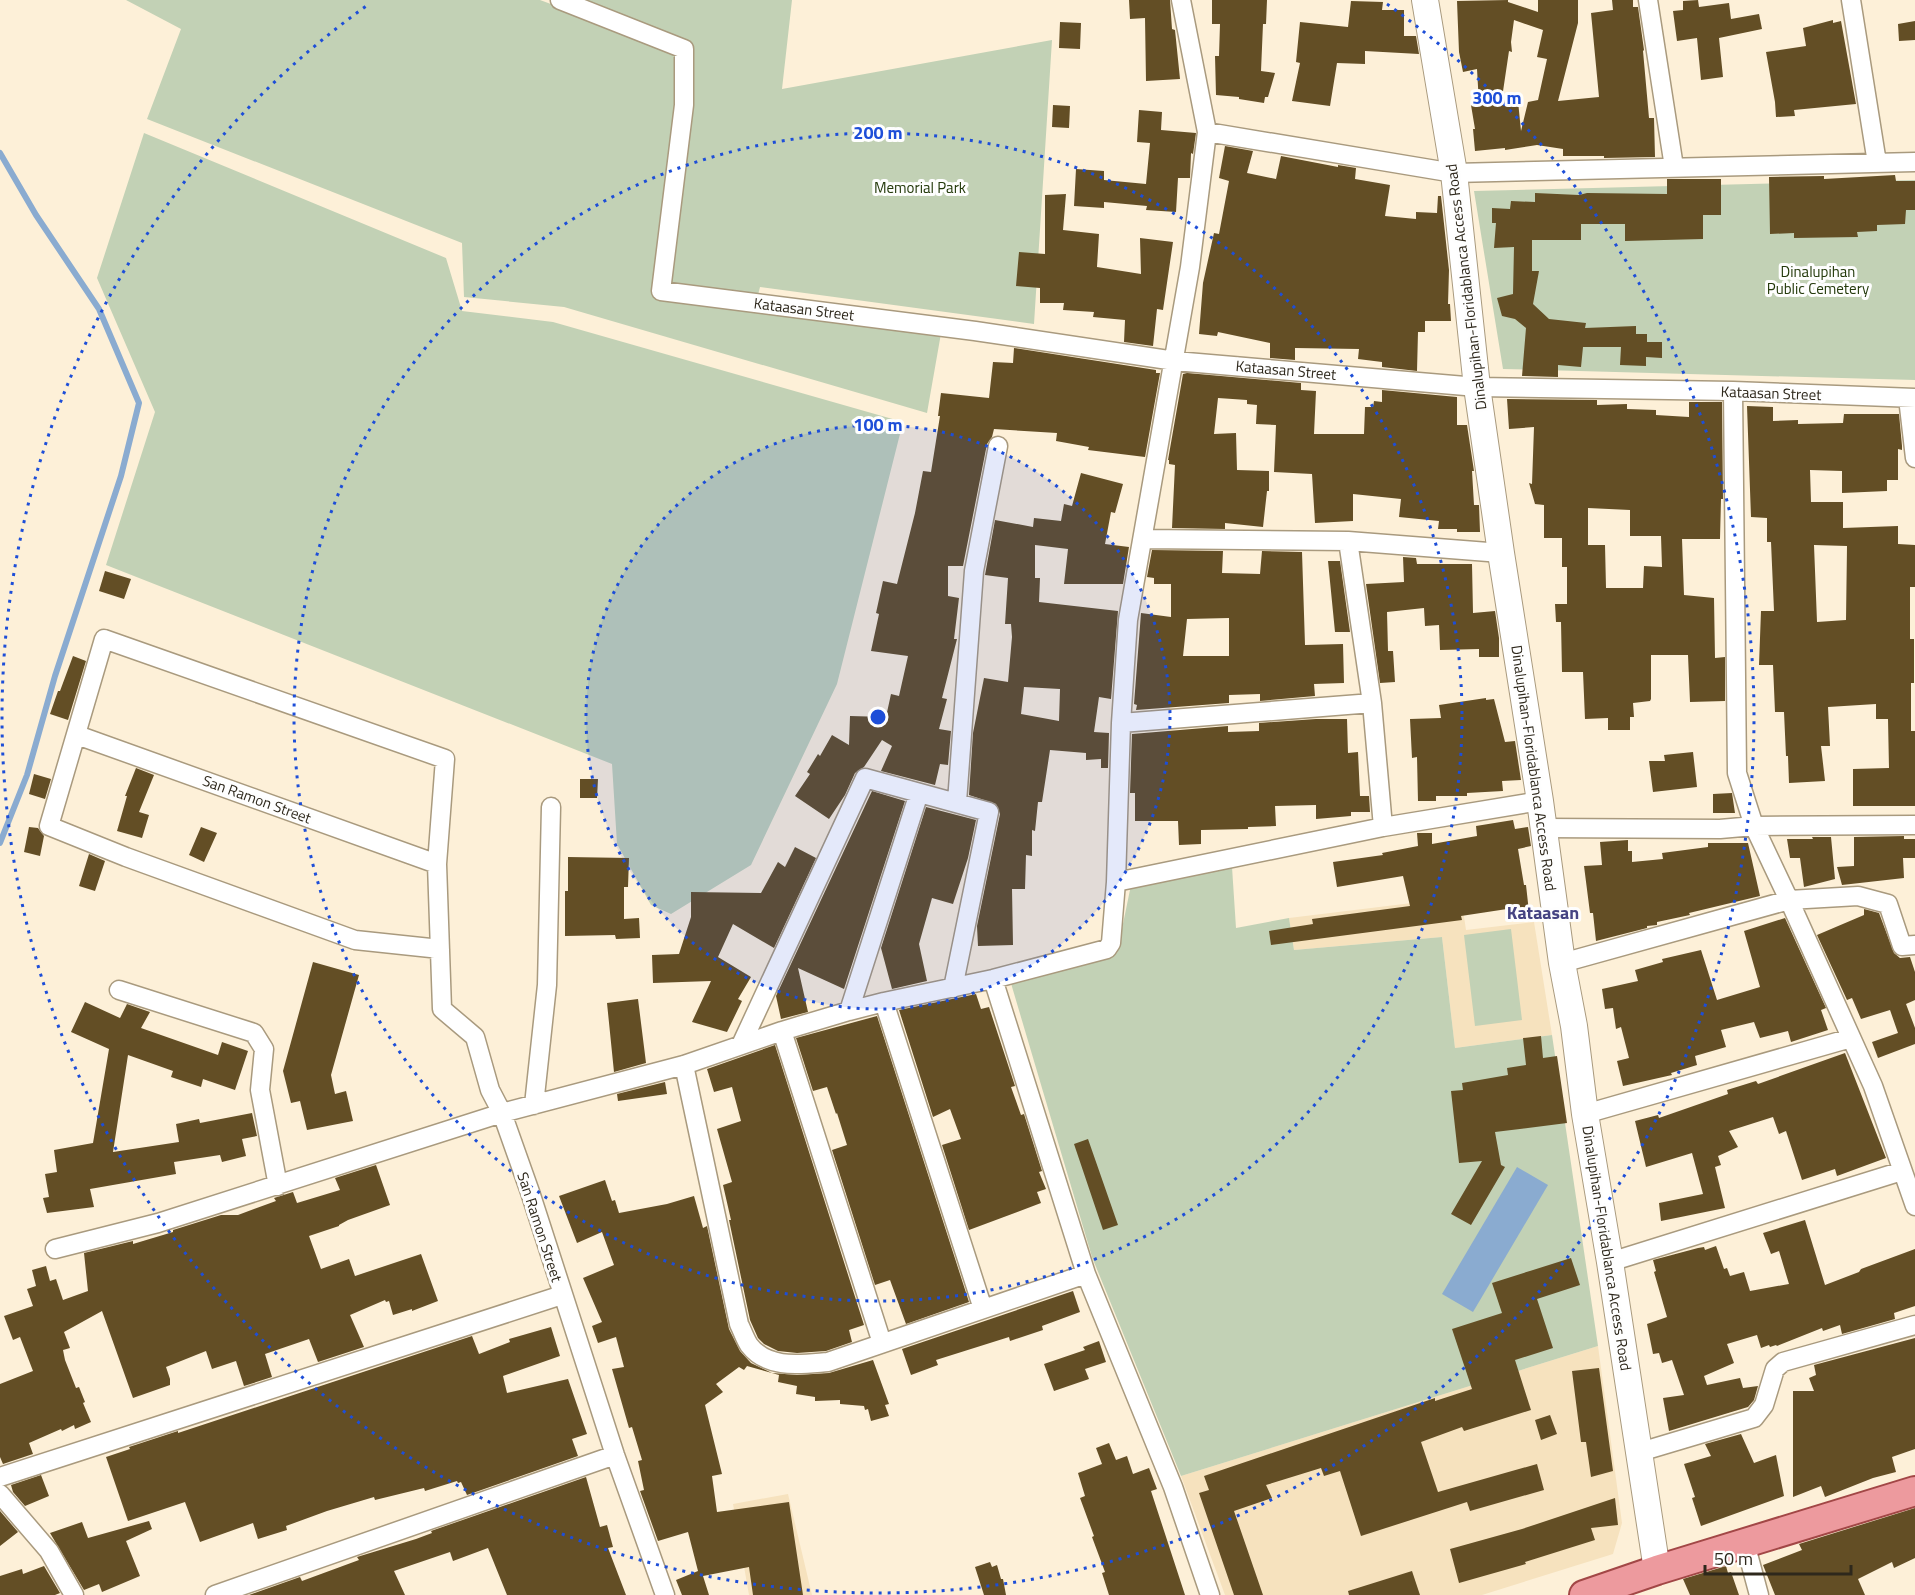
<svg xmlns="http://www.w3.org/2000/svg" width="1915" height="1595" viewBox="0 0 1915 1595" font-family="'Titillium Web',sans-serif">
<style>
.built{fill:#f6e2be}
.green{fill:#c2d1b5}
.water{fill:#8aabd0}
.lines{fill:none;stroke-linecap:round;stroke-linejoin:round}
.stream{stroke:#8aabd0;stroke-width:6}
.building{fill:#634e25;fill-rule:evenodd}
.minor-casing{stroke:#a99a7e;stroke-width:21}
.secondary-casing{stroke:#a99a7e;stroke-width:28}
.primary-casing{stroke:#a24746;stroke-width:32}
.minor{stroke:#fff;stroke-width:18}
.secondary{stroke:#fff;stroke-width:26}
.primary{stroke:#ed9a9e;stroke-width:28}
.ring{fill:none;stroke:#1d4ed8;stroke-width:3;stroke-dasharray:3 6}
.labels{text-anchor:middle;dominant-baseline:central;stroke-width:6;stroke-linejoin:round;paint-order:stroke}
.park-label{font-size:15px;fill:#23390a;stroke:#fefefe}
.street-label{font-size:15px;fill:#2e281c;stroke:#fefefe}
.quarter-label{font-size:18px;font-weight:bold;fill:#464482;stroke:#fefefe}
.centre{fill:#1d4ed8;stroke:#fefefe;stroke-width:3}
.ring-label{font-size:18px;text-anchor:middle;font-weight:bold;fill:#1d4ed8;stroke:#fefefe;stroke-width:6;stroke-linejoin:round;paint-order:stroke}
</style>
<rect width="100%" height="100%" fill="#fdf0d8"/>
<path class="built" d="M1461,897L1466,930L1534,922L1552,1035L1455,1048L1442,937L1294,950L1289,918Z
M1598,1346L1622,1523L1613,1554L1482,1595H1225L1181,1476Z
M788,1494L812,1595H749L733,1504Z"/>
<path class="green" d="M126,0H540L567,10V0H792L782,89L1052,40L1034,324L760,287L758,295L943,322L927,413L564,307L464,297L462,243L147,119L181,29Z
M144,133L446,258L462,311L553,322L903,422L837,684L751,865L671,914L651,905L617,844L612,764L106,565L155,412L97,278Z
M1915,180V380L1503,369L1474,191Z
M1232,867L1236,928L1289,918L1294,950L1442,937L1455,1048L1552,1035L1598,1346L1181,1476L1092,1257L1010,980L1117,953L1131,885Z
M1511,929L1522,1020L1475,1026L1464,935Z"/>
<path class="water" d="M1517,1167L1548,1185L1473,1312L1442,1294Z"/>
<g class="lines">
<path class="stream" d="M0,153L36,215L99,309L139,403L121,476L55,676L27,775L0,843"/>
</g>
<path class="building" d="M1129,0H1170L1172,29L1175,30L1180,79L1146,81L1145,18L1130,19Z
M1212,0H1267L1266,24H1263L1261,71L1275,73L1268,97H1265L1264,103L1239,99V97L1216,95L1215,56H1219L1220,24H1212Z
M1508,0V2L1538,12V0H1578V23L1558,101L1599,97L1591,13L1613,10L1612,0H1633V7H1638L1644,50L1643,51L1649,118H1654L1655,157L1604,158V156H1563V149L1537,145L1505,150V148L1475,151L1473,129H1475L1471,105L1479,104L1477,69L1463,72L1459,52L1457,1ZM1514,20L1543,30L1537,57L1547,59L1538,100L1528,102L1521,131L1518,101L1502,98L1509,51L1512,52L1511,42Z
M1698,0L1699,7L1729,3L1731,19L1759,14L1762,29L1719,38L1723,77L1701,80L1697,38L1677,41L1673,11L1683,10V1Z
M1351,1L1383,2L1382,10H1404V36H1416L1419,54L1365,51V64L1337,63L1330,106L1292,101L1300,63L1296,62L1300,22L1348,27Z
M1833,20V23L1841,21L1856,104L1794,110L1795,116L1776,117L1775,102L1766,52L1806,46L1803,28Z
M1915,21V40L1899,41L1898,24Z
M1060,22L1081,23L1080,49L1059,48Z
M1053,105L1070,106L1069,128L1052,127Z
M1139,110L1162,112L1161,130L1196,133L1193,154L1191,153L1190,178H1178L1176,212L1146,210L1147,206L1104,202V208L1074,206L1076,169L1104,171V180L1146,184L1150,143L1137,142Z
M1225,146L1253,151L1247,173L1276,179L1281,156L1338,167V165L1356,168L1355,179L1390,185L1385,216L1416,219V212L1437,213L1438,196H1441L1449,270L1448,304H1450L1451,321H1425V332H1418L1417,371L1382,367V362L1358,359L1359,349L1295,348V360L1270,358V343L1218,332L1217,336L1199,334L1203,283L1214,233L1219,234L1229,181L1219,178Z
M1895,175L1896,181H1915V210H1906L1905,224L1877,225V231L1857,232L1858,237L1794,238V233L1770,234L1769,177L1824,176V179Z
M1667,179H1721V215H1703V239L1625,241V224H1581V240H1532V271H1539L1533,304L1549,319L1586,323L1585,328L1636,326V334H1647V342H1662V358L1646,357V366L1620,365L1621,347H1583L1581,367L1558,365V377L1522,376L1526,328L1515,319L1502,316L1497,298L1513,294L1514,247L1494,248L1496,223H1492V208L1510,209L1511,201L1535,202V193L1579,195L1587,193L1667,194Z
M1066,194L1063,230L1099,234L1097,267L1141,274L1140,238L1173,242L1163,310L1157,309L1153,346L1124,342L1125,320L1093,317L1094,312L1063,310L1064,303H1040V288L1016,286L1019,252L1045,254V195Z
M1014,348L1156,370V373H1160L1145,457L1088,450L1089,447L1056,441L1057,433L994,429L992,437L987,444L963,566H948V596L959,598L954,639H957L942,698L947,699L939,729L951,731L948,765L940,764L935,785L881,771L892,746L882,740L864,767L855,773L845,795L829,819L795,796L810,774L807,772L818,754L820,756L832,735L849,745L850,716L886,717L891,694L899,696L908,656L871,651L879,614L876,613L883,581L897,584L915,513L923,471L931,472L940,416H938L941,393L989,398L993,362L1013,363Z
M1187,373L1301,383V390L1316,391L1314,434H1364L1365,407H1373L1374,401L1382,402V390L1457,397V425H1467L1474,471H1472L1474,505H1479L1480,532H1457V529H1438L1439,521L1399,517L1401,499L1353,494V521L1315,523L1312,474L1274,472L1276,425L1256,424L1257,405L1247,404V400L1218,398L1214,434L1236,433L1237,470L1269,471V491H1267L1263,527L1225,523V529L1172,528L1175,465L1169,464V460H1168L1183,374Z
M1507,399L1597,400V405L1627,404V409L1656,410V415L1689,417V402H1722L1723,499H1721L1720,539H1682L1684,595L1714,598L1715,658L1725,657V701L1690,702L1688,655H1651V699L1650,701L1633,703L1634,717H1630V730H1608V718L1585,719L1583,672H1562L1561,622H1556L1555,604H1567V567H1562V538H1544V505L1535,504L1529,483L1532,484L1534,427L1509,429ZM1588,508L1630,510V536H1661L1662,567L1644,566L1643,588H1606L1605,545H1588Z
M1747,406L1773,407V421L1798,420V424L1843,423L1844,414H1899L1902,446V450L1898,449V480H1887V491L1842,493V471L1810,470L1811,502H1843V528L1898,526V544L1915,545V587H1910V639H1914V683H1911V731H1915V806H1853V769L1889,768L1888,719H1876V704L1828,707L1830,746H1821L1825,781L1789,783L1788,756H1786L1784,712H1775L1773,665H1759L1761,611H1774L1771,542H1767V518L1751,517ZM1814,545L1847,546L1846,620L1817,622Z
M1081,473L1123,484L1115,513L1111,512L1105,544L1129,547L1123,584H1064L1068,549L1035,545V578H1040L1039,602L1118,611L1111,699L1099,697L1094,732L1109,733L1108,768H1101V759L1086,760V753L1050,750L1042,802H1038L1035,831L1032,830V856L1026,855L1025,889H1012L1013,945L978,946L977,926L1000,814L996,804L969,795L973,733L984,678L1008,682L1012,637L1011,624H1005L1008,578L985,575L995,520L1033,527L1034,518L1061,521L1064,504L1072,506ZM1024,687L1060,689L1059,721L1021,714Z
M1152,550L1223,551L1222,573L1260,574L1262,551L1302,552L1305,645L1343,644L1344,683L1314,684L1315,696L1260,701V694L1229,695V703L1136,710L1137,705L1134,704L1141,613L1171,617V584H1154V578L1147,577ZM1229,618V656H1183L1187,619Z
M1403,557L1416,558L1417,564H1472L1473,613L1495,611L1499,638V657H1479V649L1440,650L1439,625L1425,626L1424,608L1387,612L1388,651H1393L1395,682L1380,683L1366,584L1404,582Z
M1328,561H1340L1350,632H1335Z
M105,571L131,579L124,599L99,591Z
M73,656L86,661L68,720L50,714L58,691H60Z
M1486,698V700L1494,699L1505,742L1515,741L1521,780L1502,781L1503,791L1467,793V796H1436V801H1418L1417,757L1412,758L1410,719L1441,718L1439,705Z
M1316,719H1347L1348,753L1358,752L1360,796H1369L1370,812H1351V816L1316,819V805L1275,806L1276,826L1248,827V829L1201,830V844L1179,845L1178,821H1135V793H1130L1132,734L1228,726V732L1259,731V723Z
M1693,752L1697,787L1653,792L1649,761H1665L1664,755Z
M136,768L154,775L139,812L149,815L142,838L117,831L127,796H125Z
M34,774L51,779L45,799L29,794Z
M580,779H598L597,798H580Z
M872,791L905,801L844,989L798,968L808,1012L781,1019L776,996Z
M1732,793L1735,813H1713V794Z
M926,807L976,820L968,858L953,904L932,898L919,944L927,981L892,989L881,948Z
M1513,820L1515,829L1528,827L1531,846L1518,849L1524,885H1526L1529,912L1508,914L1507,909L1461,916L1462,920L1271,945L1269,931L1313,924L1312,919L1410,906L1403,876L1337,887L1333,862L1383,855L1382,853L1418,846L1417,833H1432V844L1477,836L1476,826Z
M29,827L38,828L44,836L40,856L24,852Z
M201,827L217,833L204,862L189,855Z
M1904,836V839H1915V858H1903L1904,878L1842,885L1837,867L1854,866V837Z
M1812,837H1831L1835,879L1804,887L1800,858H1790L1787,839H1813Z
M1628,840V851H1632V862L1663,859L1662,853L1708,847V843H1748L1760,896L1689,913L1690,915L1657,922V925L1647,926V928L1596,941L1593,913H1590L1584,866L1602,865L1600,842Z
M795,847L816,858L774,948L733,924L718,957L751,977L738,999L742,1001L727,1032L692,1022L711,981L653,983L652,955L679,954L691,917V892L761,893L778,862L785,867Z
M89,854L105,861L95,891L79,886Z
M568,857L629,858L628,887H624V919L639,918L640,938L616,939L615,935L565,936V891H568Z
M1864,909L1879,913L1894,953L1900,958L1910,957L1915,972V1000L1906,1004L1915,1028V1044L1878,1058L1872,1042L1898,1033L1890,1010L1861,1019L1852,998L1847,1000L1817,935L1864,915Z
M1785,918L1826,1008L1821,1010L1828,1030L1791,1042L1788,1031L1760,1038L1754,1022L1721,1030L1726,1047L1695,1056L1697,1065L1671,1073L1672,1075L1623,1086L1617,1061L1629,1058L1621,1027L1616,1029L1613,1008L1605,1009L1602,989L1638,981L1635,970L1663,962L1662,959L1701,950L1717,1000L1760,987L1744,931Z
M313,962L359,975L331,1075L335,1094L346,1091L353,1121L307,1130L300,1101L291,1103L283,1071Z
M976,994L981,1009L989,1007L1015,1086L1011,1087L1021,1115L1024,1114L1042,1171L1039,1172L1046,1189L1037,1192L1041,1203L969,1230L942,1145L961,1139L950,1109L933,1117L899,1010Z
M638,999L646,1063L614,1072L607,1003Z
M85,1002L120,1018L127,1004L147,1011L150,1012L141,1028L218,1055L222,1042L248,1051L235,1090L203,1079L201,1087L171,1077L173,1071L128,1055L113,1152L179,1142L176,1124L199,1119L200,1123L252,1113L257,1136L242,1139L246,1156L222,1162L220,1155L174,1162L176,1174L90,1189L94,1207L47,1213L43,1198L49,1197L45,1174L57,1172L54,1150L93,1143L109,1049L71,1032Z
M877,1016L969,1302L906,1324L890,1280L875,1285L832,1150L847,1145L837,1113L836,1114L827,1087L813,1091L796,1038Z
M1541,1036L1543,1058L1557,1056L1567,1123L1495,1132L1501,1165L1505,1167L1471,1225L1451,1214L1482,1161L1459,1163L1451,1091L1463,1090L1462,1083L1508,1075L1507,1068L1526,1065L1523,1038Z
M775,1045L864,1325L849,1330L852,1342L826,1351L797,1353L778,1351L764,1344L758,1338L750,1320L729,1220H731L723,1185L732,1182L717,1129L741,1121L732,1087L714,1092L707,1069Z
M1845,1053L1886,1158L1837,1176L1835,1169L1802,1180L1786,1131L1779,1134L1773,1117L1729,1131L1738,1147L1718,1156L1721,1165L1715,1167L1725,1208L1661,1221L1659,1203L1703,1194L1692,1153L1646,1167L1635,1121L1658,1115L1659,1118L1728,1094L1727,1090L1756,1081L1758,1084Z
M665,1082L667,1094L618,1101L617,1094Z
M1088,1139L1118,1225L1103,1230L1074,1144Z
M376,1165L390,1205L348,1220L339,1225V1226L309,1236L321,1269L349,1259L355,1276L421,1254L438,1301L412,1311V1309L393,1315L389,1301L386,1302L385,1300L350,1315L364,1347L318,1362L309,1339L265,1354L272,1377L244,1386L236,1361L212,1369L206,1351L166,1367L170,1379V1385L133,1398L102,1311L64,1332L70,1348L63,1350L65,1360L76,1388L79,1387L85,1402L83,1403L91,1422L75,1429L74,1425L62,1431L61,1429L29,1443L33,1454L3,1464L0,1457V1384L33,1371L20,1337L13,1340L4,1316L33,1306L27,1289L36,1286L32,1270L46,1266L50,1281L56,1279L63,1300L88,1291L84,1253L133,1241V1244L173,1232V1230L221,1215H238L276,1201L274,1198L293,1192L297,1203L340,1190L335,1178Z
M605,1180L612,1201L615,1200L619,1213L667,1204L694,1196L703,1228L707,1226L729,1329L740,1351L751,1363L772,1373L797,1375L829,1373L873,1360L889,1404L885,1405L889,1416L871,1421L868,1409L865,1410L864,1406L840,1404V1400L815,1401V1397L796,1394L797,1386L778,1382L779,1375L747,1366L744,1370L739,1367L716,1384L723,1392L705,1405L722,1474L712,1476L717,1512L789,1502L803,1595H753L749,1567L703,1576L709,1595H682L676,1580L698,1571L688,1532L658,1541L640,1491L644,1490L638,1461L642,1460L632,1427L629,1428L612,1369L624,1367L616,1337L598,1343L592,1326L602,1322L583,1278L614,1265L602,1232L577,1243L559,1196Z
M1805,1220L1825,1285L1859,1272L1861,1269L1915,1249V1306L1894,1313L1895,1319L1842,1334L1840,1325L1823,1331L1822,1328L1777,1346L1776,1345L1770,1347L1769,1345L1761,1348L1757,1335L1727,1344L1734,1363L1704,1376L1707,1385L1740,1378L1743,1388L1758,1386L1754,1400L1748,1407L1669,1431L1663,1398L1684,1395L1672,1360L1662,1363L1659,1353L1653,1354L1647,1324L1667,1317L1654,1272L1656,1271L1653,1260L1698,1248L1704,1247L1705,1250L1716,1246L1724,1269L1727,1268L1730,1276L1744,1272L1750,1291L1789,1284L1779,1251L1771,1254L1763,1233Z
M1571,1258L1580,1285L1537,1299L1553,1348L1515,1360L1531,1410L1464,1431L1462,1427L1421,1442L1438,1492L1537,1464L1544,1490L1470,1511L1467,1502L1361,1536L1340,1471L1324,1476L1321,1468L1266,1485L1272,1498L1234,1511L1263,1595H1234L1199,1493L1209,1490L1204,1476L1435,1398V1401L1472,1389L1452,1329L1502,1313L1492,1283Z
M1073,1291L1080,1312L1042,1326L1043,1330L1010,1341L1009,1337L936,1360L938,1365L911,1375L902,1349Z
M551,1327L560,1356L503,1376L507,1393L568,1379L587,1434L572,1439L578,1456L467,1495L461,1482L458,1483L457,1481L425,1491L424,1488L375,1500L374,1497L327,1511L286,1526L287,1530L258,1539L253,1523L200,1542L185,1502L128,1521L106,1457L130,1449L129,1447L178,1431V1433L472,1336L479,1354L510,1342L509,1339Z
M1915,1338V1449L1892,1457L1896,1472L1873,1478L1825,1497L1821,1486L1793,1497V1391H1814L1809,1378L1816,1375L1814,1365Z
M1099,1341L1106,1362L1085,1369L1089,1379L1054,1391L1044,1364L1085,1350L1083,1347Z
M1599,1368L1613,1471L1591,1477L1586,1442H1581L1572,1371Z
M1550,1415L1557,1434L1541,1440L1535,1420Z
M1741,1434L1754,1463L1776,1455L1784,1496L1701,1526L1692,1498L1695,1497L1684,1464L1711,1456L1705,1444Z
M1109,1443L1116,1460L1127,1456L1133,1474L1149,1468L1157,1489L1151,1491L1185,1595H1109L1102,1573L1105,1572L1092,1537L1094,1536L1080,1498L1085,1496L1078,1473L1102,1464L1096,1448Z
M41,1475L49,1496L25,1506L13,1492L11,1485Z
M586,1477L600,1527L607,1525L613,1547L608,1548L626,1595H507L488,1548L453,1561L450,1552L394,1571L405,1595H249L300,1577L302,1581L359,1560L357,1557L416,1539L432,1533L431,1531Z
M1615,1498L1618,1525L1591,1528L1595,1540L1525,1562L1526,1564L1459,1583L1450,1549L1522,1529Z
M1915,1508V1558L1894,1568L1892,1562L1858,1579L1865,1595H1775L1763,1565L1802,1550L1799,1544Z
M0,1511L18,1532L0,1546Z
M149,1521L152,1529L126,1541L140,1576L102,1592L99,1584L84,1590L50,1533L82,1522L88,1538Z
M990,1562L992,1567L997,1565L1001,1579H1003L1006,1595H984L975,1567Z
M44,1566L60,1593L55,1595H0V1576L22,1569L23,1574Z
M1726,1566L1728,1573L1731,1572L1739,1595H1690L1683,1579Z
M1412,1571L1420,1595H1349L1348,1591Z"/>
<g class="lines">
<defs>
<path id="minor" d="M560,0L684,49V105L661,291L975,331L1175,361L1477,387L1733,391L1915,398
M1181,0L1207,132L1454,173L1915,162
M1648,0L1674,167
M1851,0L1877,163
M1733,391L1737,773L1754,826L1789,900L1873,1086L1915,1206
M1908,398L1915,458
M1143,539L1348,541L1501,553
M1348,541L1372,703L1383,827
M1121,723L1372,703
M77,735L437,864
M957,802L974,571L998,446
M1543,828L1720,829L1754,826L1915,825
M1116,882L1383,827L1540,801
M440,949L355,940L126,857L49,826L104,639L445,759L437,864L442,1009L475,1037L490,1090L502,1113L530,1192L615,1455L665,1595
M1562,963L1789,900L1858,896L1888,904L1902,946L1915,945
M993,979L1086,1274L1173,1487L1210,1595
M119,990L254,1033L264,1049L260,1090L278,1186
M884,1002L983,1309
M849,1011L919,793
M782,1031L882,1343
M741,1045L865,778L989,812L953,988
M684,1065L739,1324C742,1330 745,1339 749,1345C768,1370 802,1364 828,1362L1086,1274
M534,1105L547,985L551,807
M1585,1114L1851,1038
M55,1249L158,1223L502,1113L684,1065L782,1031L849,1011L884,1002L993,979L1107,949L1111,943L1116,882L1121,723L1128,620L1190,267L1207,132
M1610,1262L1902,1171
M1640,1452L1754,1418L1764,1405L1775,1369L1783,1362L1915,1325
M0,1477L562,1295
M0,1494L49,1551L74,1595
M1745,1543L1759,1595
M215,1595L615,1455"/>
<path id="secondary" d="M1425,0L1454,173L1477,387L1501,553L1540,801L1562,963L1574,1026L1585,1114L1610,1262L1657,1570"/>
<path id="primary" d="M1584,1595L1657,1570L1915,1491"/>
</defs>
<use href="#minor" class="minor-casing"/>
<use href="#secondary" class="secondary-casing"/>
<use href="#primary" class="primary-casing"/>
<use href="#minor" class="minor"/>
<use href="#secondary" class="secondary"/>
<use href="#primary" class="primary"/>
</g>
<circle cx="878" cy="717" r="292" fill="#1d4ed8" fill-opacity=".12"/>
<g class="ring">
<circle cx="878" cy="717" r="292"/>
<circle cx="878" cy="717" r="584"/>
<path d="M1387 4A876 876 0 1 1 369 4"/>
</g>
<g class="labels">
<g class="park-label">
<text x="920" y="187">Memorial Park</text>
<text x="1818" y="271">Dinalupihan<tspan x="1818" dy="17">Public Cemetery</tspan></text>
</g>
<g class="street-label">
<text transform="translate(1466 287) rotate(-97)">Dinalupihan-Floridablanca Access Road</text>
<text transform="translate(804 309) rotate(7)">Kataasan Street</text>
<text transform="translate(1286 370) rotate(5)">Kataasan Street</text>
<text transform="translate(1771 393) rotate(2)">Kataasan Street</text>
<text transform="translate(1534 768) rotate(82)">Dinalupihan-Floridablanca Access Road</text>
<text transform="translate(257 799) rotate(20)">San Ramon Street</text>
<text transform="translate(540 1227) rotate(72)">San Ramon Street</text>
<text transform="translate(1607 1248) rotate(81)">Dinalupihan-Floridablanca Access Road</text>
</g>
<g class="quarter-label">
<text x="1543" y="912">Kataasan</text>
</g>
</g>
<circle cx="878" cy="717" r="9" class="centre"/>
<g class="ring-label">
<text x="1497" y="104">300 m</text>
<text x="878" y="139">200 m</text>
<text x="878" y="431">100 m</text>
</g>
<path d="M1705 1565v9h146v-9" fill="none" stroke="#2e281c" stroke-width="3"/>
<text x="1714" y="1565" font-size="18" fill="#2e281c" stroke="#fefefe" stroke-width="4.5" paint-order="stroke">50 m</text>
</svg>
